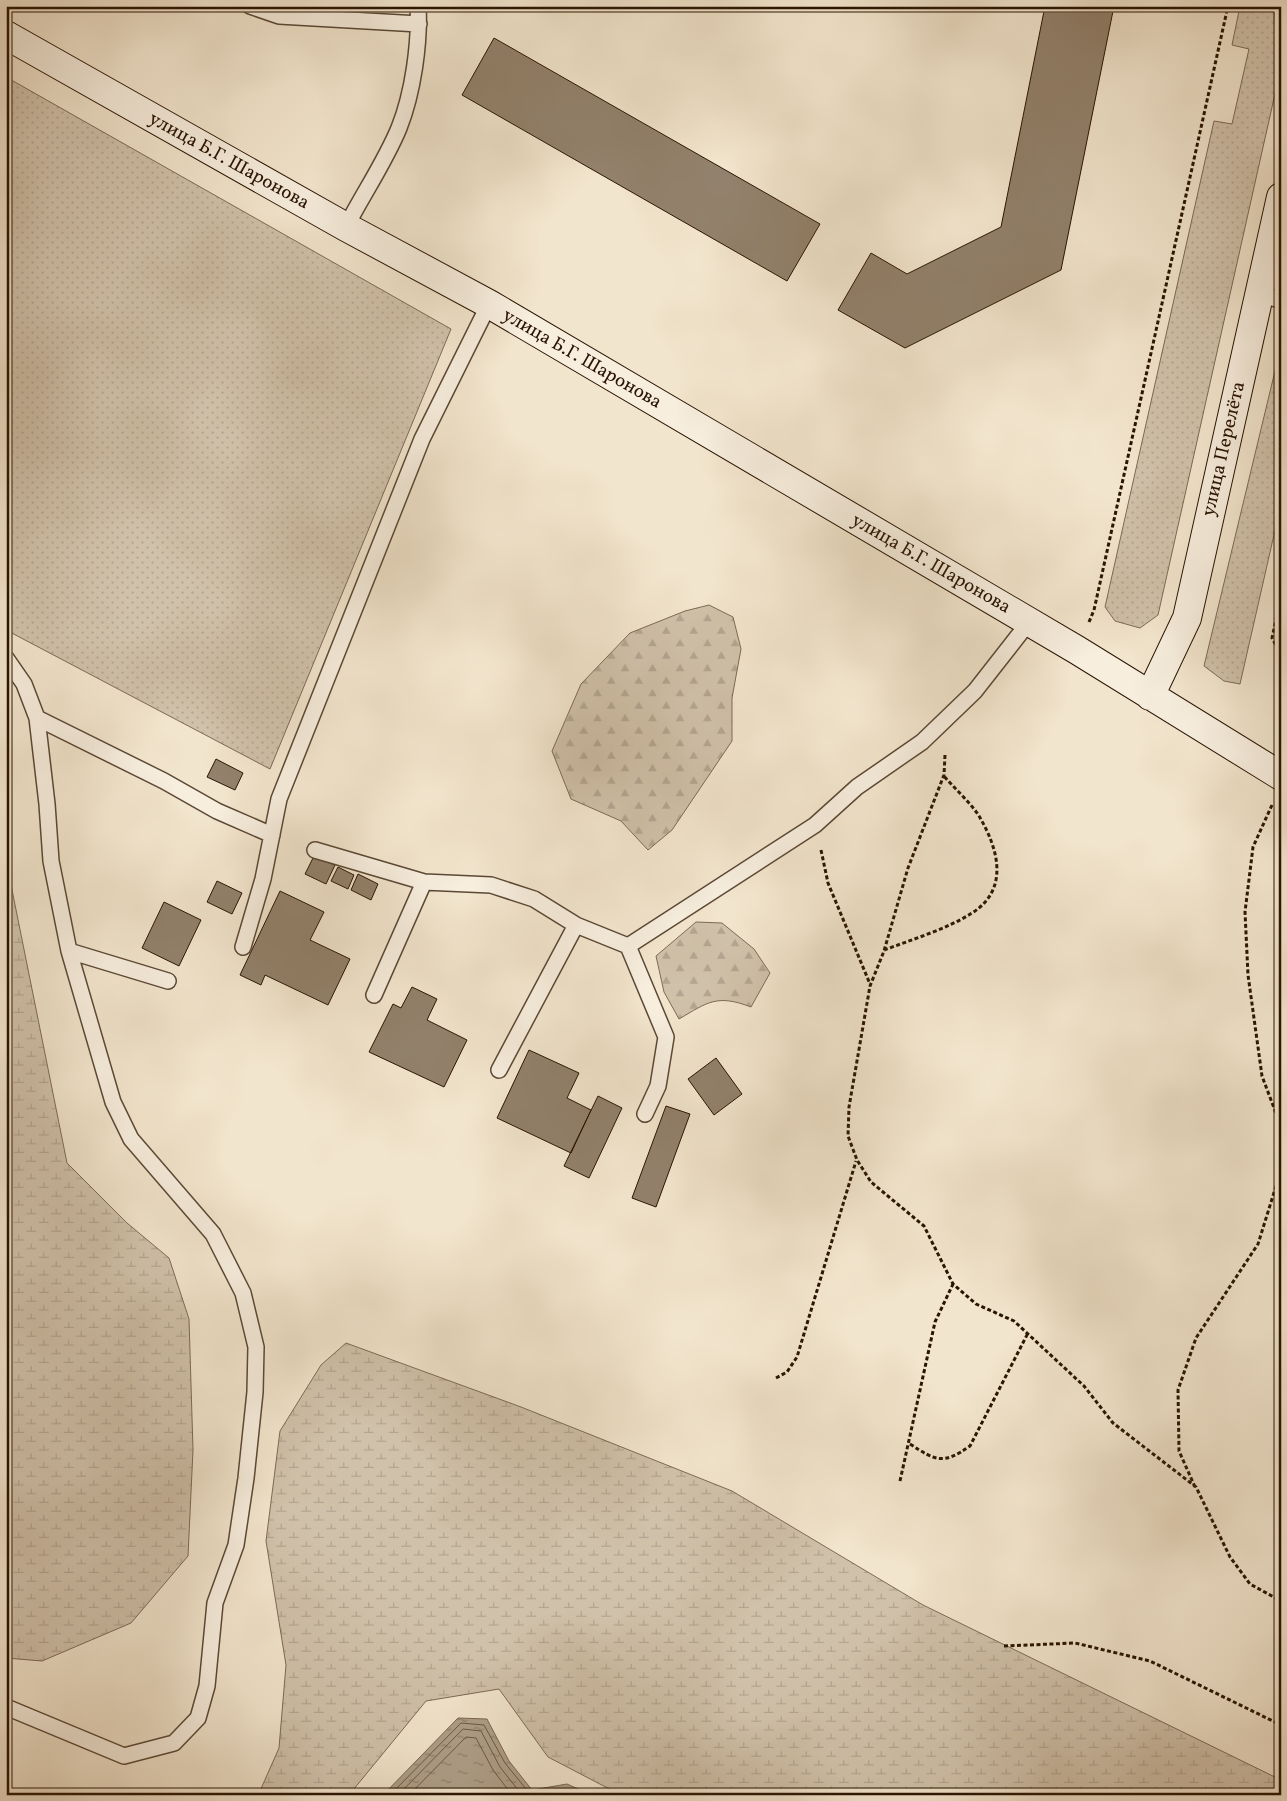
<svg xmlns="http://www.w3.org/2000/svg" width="1287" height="1801" viewBox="0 0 1287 1801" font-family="Vollkorn,serif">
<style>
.grass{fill:url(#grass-dots);stroke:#7c6a56}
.forest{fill:url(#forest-firs);stroke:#7c6a56}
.wetland{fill:url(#wetland-marsh);stroke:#7c6a56}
.water{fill:url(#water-ripples);stroke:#796752}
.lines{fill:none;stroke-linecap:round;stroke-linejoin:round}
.shore{stroke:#6c5945;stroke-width:1}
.building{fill:#92816c;stroke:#291402}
.lane-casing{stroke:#5b4835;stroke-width:18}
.secondary-casing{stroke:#291402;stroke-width:30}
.path{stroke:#291402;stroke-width:3;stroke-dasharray:4 2.5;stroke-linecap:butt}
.lane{stroke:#f7eede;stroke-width:15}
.secondary{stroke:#f7eede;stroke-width:28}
.labels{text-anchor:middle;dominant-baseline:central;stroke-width:4.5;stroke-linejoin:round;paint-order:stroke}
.street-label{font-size:19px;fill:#291402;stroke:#f7eede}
</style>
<defs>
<pattern id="grass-dots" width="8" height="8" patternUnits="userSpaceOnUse" patternTransform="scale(1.25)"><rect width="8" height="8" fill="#d0c1aa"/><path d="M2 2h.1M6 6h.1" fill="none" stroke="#b3a591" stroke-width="1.8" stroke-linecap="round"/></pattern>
<pattern id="forest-firs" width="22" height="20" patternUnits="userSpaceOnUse" patternTransform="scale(1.25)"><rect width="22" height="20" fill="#d0c1aa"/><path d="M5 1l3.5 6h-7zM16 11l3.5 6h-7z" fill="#b3a591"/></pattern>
<pattern id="wetland-marsh" width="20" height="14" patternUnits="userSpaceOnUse" patternTransform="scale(1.25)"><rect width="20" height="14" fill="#d0c1aa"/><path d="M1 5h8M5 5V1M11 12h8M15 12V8" fill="none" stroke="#b3a591"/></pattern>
<pattern id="water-ripples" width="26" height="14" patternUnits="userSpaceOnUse" patternTransform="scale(1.25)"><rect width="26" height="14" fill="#ae9e88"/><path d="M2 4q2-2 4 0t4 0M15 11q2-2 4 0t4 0" fill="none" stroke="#8e806d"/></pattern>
</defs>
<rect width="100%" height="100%" fill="#f2e5cd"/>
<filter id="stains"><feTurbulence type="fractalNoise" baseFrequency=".004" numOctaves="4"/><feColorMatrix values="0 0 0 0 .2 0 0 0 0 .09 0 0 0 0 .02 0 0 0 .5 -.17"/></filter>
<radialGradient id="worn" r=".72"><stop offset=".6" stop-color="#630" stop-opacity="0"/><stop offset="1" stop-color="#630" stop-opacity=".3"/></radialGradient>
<path class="grass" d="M1240,6H1274L1279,76L1158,615L1140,628L1115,621L1105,607L1214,121L1232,124L1249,49L1232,45Z
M6,77L451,329L270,769L6,630Z
M1281,346V504L1240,684L1224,681L1204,666Z"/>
<path class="forest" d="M709,605L733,617L741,649L732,698V741L672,830L648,850L621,821L571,799L552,751L581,684L630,633L685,611Z
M696,922L722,923L754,949L770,973L751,1007C717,994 708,1002 679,1019L664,992L656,956Z"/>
<path class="wetland" d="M6,860L67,1163L127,1223L169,1258L189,1319L193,1450L188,1556L131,1623L42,1661L6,1658Z
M346,1343L521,1407L732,1491L923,1605L1281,1780V1795H621L548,1757L499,1689L426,1701L349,1795H262L260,1791L279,1748L286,1665L266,1541L280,1431L321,1365Z"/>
<path class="water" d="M458,1718L487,1719L509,1761L532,1790L567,1784L592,1795H383Z"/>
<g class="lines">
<path class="shore" d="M390,1795L461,1723L484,1725L505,1763L530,1794L566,1790L579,1795
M398,1795L463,1729L481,1731L500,1767L522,1795
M409,1795L466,1737L476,1738L493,1770L512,1795"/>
</g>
<path class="building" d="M1045,6H1114L1061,270L905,348L838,310L871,253L907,274L1001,227Z
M494,38L820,224L787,281L462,95Z
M216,759L243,773L235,790L207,777Z
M314,856L335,865L326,884L305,874Z
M338,867L354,875L348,889L331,881Z
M358,874L378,884L371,900L351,890Z
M217,881L242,893L232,914L207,902Z
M280,891L324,912L310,940L350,959L328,1005L265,975L261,985L240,975Z
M164,902L201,920L179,966L142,948Z
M412,987L437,999L427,1020L467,1040L444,1087L369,1052L393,1004L401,1008Z
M529,1050L579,1073L567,1098L591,1110L571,1153L497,1118Z
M716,1058L742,1094L714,1115L688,1079Z
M598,1096L622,1108L589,1178L564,1166Z
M666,1106L690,1114L656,1207L632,1198Z"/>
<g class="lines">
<defs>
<path id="lane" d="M250,6L279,16L419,24
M346,227C363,194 385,162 399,128C413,93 420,43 418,6
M1259,295L1281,300
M6,658L24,684L37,718L47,804L51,861L69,951L113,1102L131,1139L213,1234L243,1293L256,1347L255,1392L246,1478L236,1545L215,1603L207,1686L198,1718L174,1743L124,1756L6,1707
M37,718L164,781L217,811L272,835
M315,850L424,882L491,885L534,899L576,925L628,946L666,1037L658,1086L645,1114
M628,946L815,825L857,787L922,742L975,691L1029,622
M243,947L263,879L279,799L422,439L489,304
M69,951L168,981
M374,995L424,882
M499,1070L576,925"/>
<path id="secondary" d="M6,35L346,227L489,304L1077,650L1281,776
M1150,696L1187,618L1281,197"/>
</defs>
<use href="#lane" class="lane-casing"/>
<use href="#secondary" class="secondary-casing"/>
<path class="path" d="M1281,597L1272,638L1281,655
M1089,622L1094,610L1228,6
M945,755L944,775L908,868L884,951L870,986L849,1107L848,1136L857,1160L871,1182L924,1226L953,1284L976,1304L1014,1321L1084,1386L1113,1423L1196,1487L1230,1557L1250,1584L1281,1601
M1272,805L1253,847L1245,912L1248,975L1262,1076L1280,1124
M821,850L828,883L870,984
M884,950C911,940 949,928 972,913C1010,889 998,848 979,816C970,802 955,789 944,776
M776,1378L787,1372L797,1357L856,1161
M910,1444C936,1461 943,1465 970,1446L1028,1333
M900,1481L935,1322L953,1284
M1195,1487L1179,1451L1178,1390L1196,1338L1258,1244L1277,1183L1280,1123
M1004,1646L1075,1643L1150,1661L1281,1725"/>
<use href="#lane" class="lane"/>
<use href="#secondary" class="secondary"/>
</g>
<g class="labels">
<g class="street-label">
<text transform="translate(229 161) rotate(29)">улица Б.Г. Шаронова</text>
<text transform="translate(582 359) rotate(30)">улица Б.Г. Шаронова</text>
<text transform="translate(1224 449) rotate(-77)">улица Перелёта</text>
<text transform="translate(931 564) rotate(30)">улица Б.Г. Шаронова</text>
</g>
</g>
<rect width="1287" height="1801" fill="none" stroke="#f2e5cd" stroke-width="25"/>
<rect x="8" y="8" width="1272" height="1786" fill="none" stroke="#291402" stroke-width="2.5"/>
<rect x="12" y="12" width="1262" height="1776" fill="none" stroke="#291402"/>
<rect width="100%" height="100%" filter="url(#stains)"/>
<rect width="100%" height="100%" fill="url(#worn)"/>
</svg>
